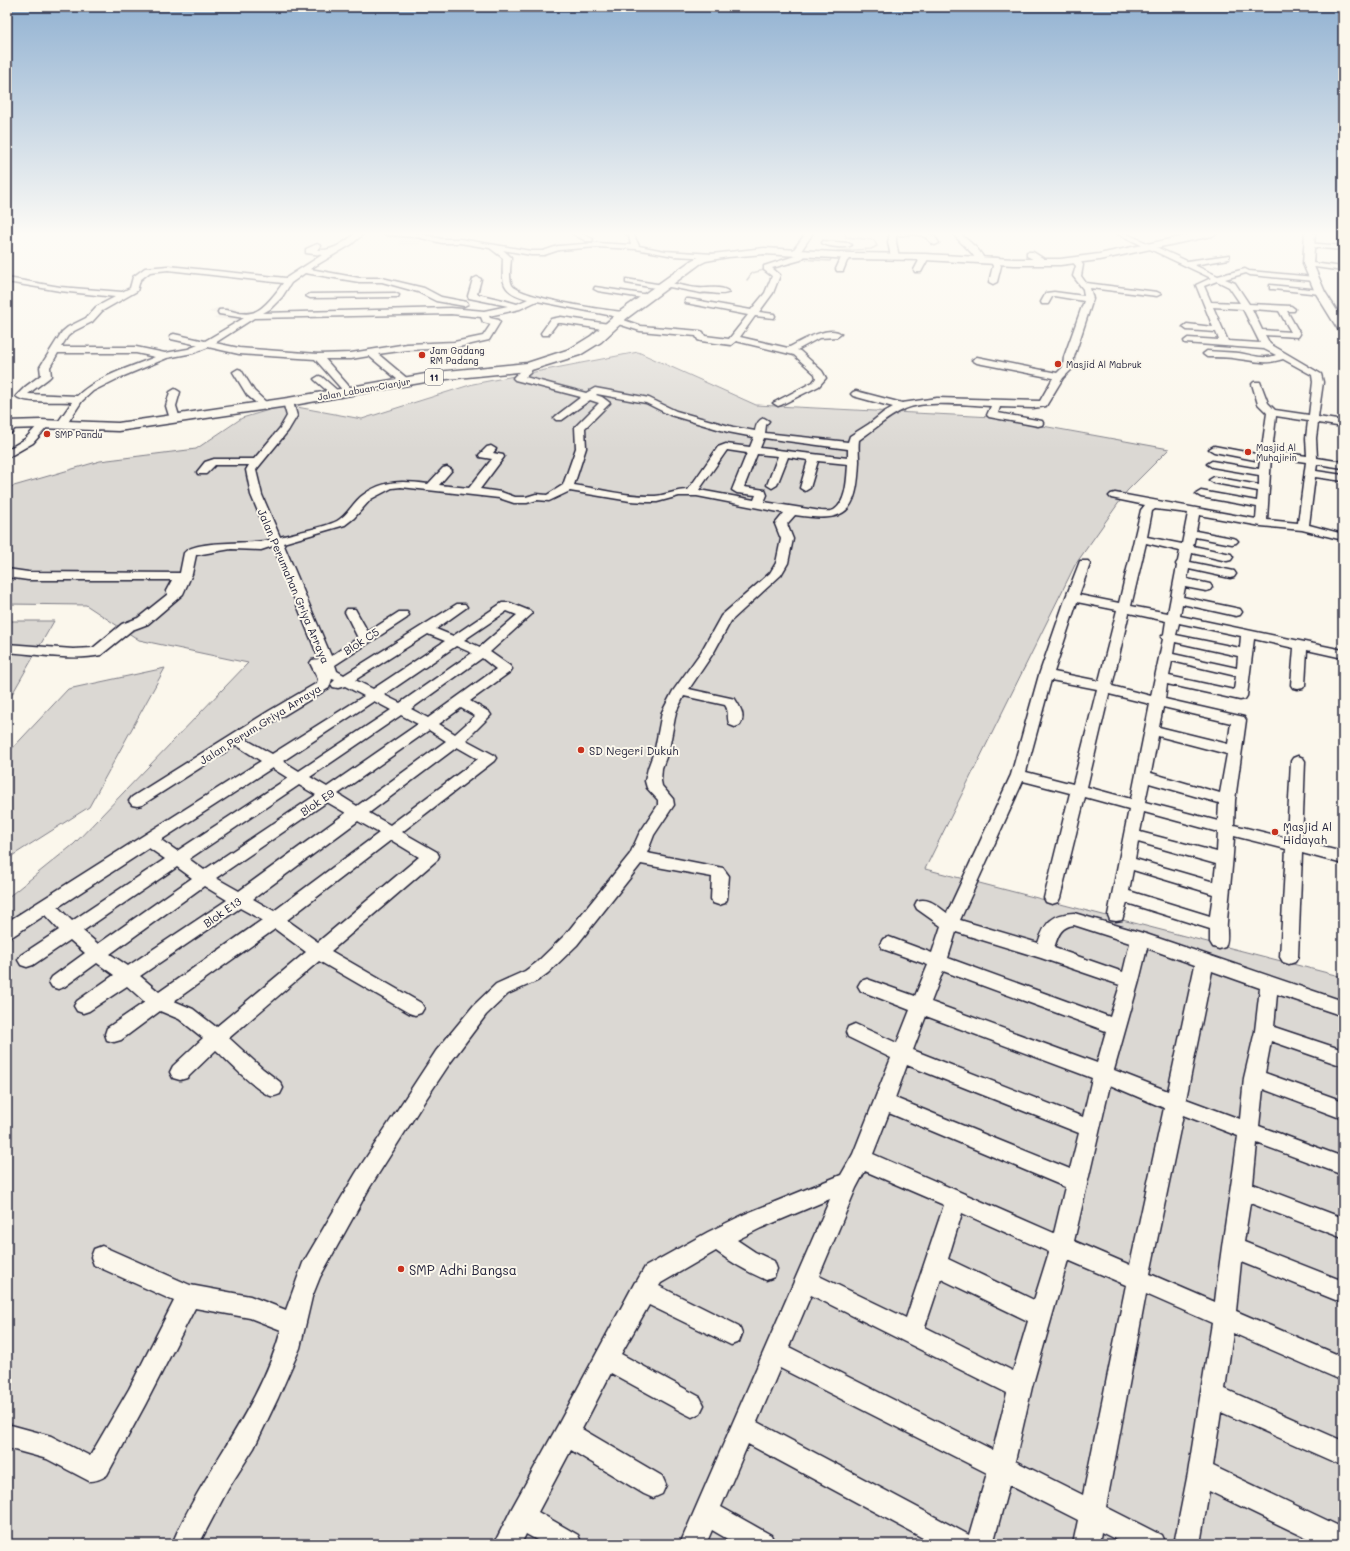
<svg xmlns="http://www.w3.org/2000/svg" width="1350" height="1551" viewBox="0 0 1350 1551" font-family="Mali,sans-serif">
<style>
.built{fill:#ebe7df}
.green{fill:#dbd8d3;stroke:#7e7d87}
.lines{fill:none;stroke-linecap:round;stroke-linejoin:round}
.stream{stroke:#787681;stroke-width:1.5}
.minor-casing{stroke:#22223b;stroke-width:3}
.major-casing{stroke:#22223b;stroke-width:3}
.highway-casing{stroke:#22223b;stroke-width:3}
.minor{fill:#fbf7ec;fill-rule:evenodd}
.major{fill:#fbf7ec;fill-rule:evenodd}
.highway{fill:#fbf7ec;fill-rule:evenodd}
.poi-dot{fill:#c8321e;stroke:#fbf7ec;stroke-width:1.5}
.labels{text-anchor:middle;dominant-baseline:central;stroke-width:4;stroke-linejoin:round;paint-order:stroke}
.far-poi-label{font-size:9px;fill:#22223b;stroke:#fbf7ec;text-anchor:start}
.far-street-label{font-size:9px;fill:#22223b;stroke:#fbf7ec}
.shield{fill:#fbf7ec;stroke:#636270;stroke-width:1}
.shield-label{font-size:10px;font-weight:bold;fill:#22223b}
.street-label{font-size:11px;fill:#22223b;stroke:#fbf7ec}
.poi-label{font-size:11px;fill:#22223b;stroke:#fbf7ec;text-anchor:start}
.near-poi-label{font-size:13px;fill:#22223b;stroke:#fbf7ec;text-anchor:start}
</style>
<rect width="100%" height="100%" fill="#fbf7ec"/>
<filter id="ink" filterUnits="userSpaceOnUse"><feTurbulence type="fractalNoise" baseFrequency=".025" numOctaves="2"/><feDisplacementMap in="SourceGraphic" scale="8" xChannelSelector="R" yChannelSelector="G"/><feConvolveMatrix kernelMatrix="1 2 1 2 8 2 1 2 1" color-interpolation-filters="sRGB"/></filter>
<g filter="url(#ink)">
<path class="built" d="M404,233H430L429,236H421L420,245H398Z
M227,307L255,311L238,321L214,318L221,314L209,312L216,308L223,309Z"/>
<path class="green" d="M638,352L756,405L993,417L1169,449L1127,491L1075,565L925,869L1343,977V1544H7V898L74,844L248,663L139,640L86,605L7,604V488L100,461L196,449L242,418L286,405L362,419L473,384Z
M7,621H54L7,703Z
M165,668L89,807L7,859V754L68,689Z"/>
<g class="lines">
<path class="stream" d="M800,259L830,261L834,253L837,251L871,249L877,246L874,240L846,237L845,233
M747,280L752,273L768,269"/>
<defs>
<path id="minor" d="M356,233H364L352,244L310,269L359,278H382L424,288L441,297L467,302L468,304L464,306L436,301L418,292L382,282H359L305,273L291,283L282,297L270,309L263,313L451,308L484,311L508,306L469,298L468,296L473,279L477,277L481,279L477,294L503,300L517,304L528,299C501,292 502,283 503,258L490,248L460,243H442L417,237L387,235L384,233H417L442,239H460L531,251H543L558,246L597,243L631,245L629,236L625,233H633L639,246L665,251L713,254L717,256L713,258L674,256L636,249L597,247L559,250L544,255H531L503,250L511,257C511,265 508,277 512,285C520,298 605,310 623,312L627,315L623,318L537,301L520,309L489,316L490,318L499,320L500,322L489,340L454,348L407,350L378,354L409,380L411,382L406,385L403,384L369,356L351,359H325L354,392L349,395L346,394L315,359L239,354L208,347L193,353L167,358L119,378L93,391L82,401L65,427L61,428L56,425L72,402C61,401 23,404 16,396L25,387L41,375L40,367L62,332L68,327L86,318L96,307L115,297L60,291L7,282V278L60,287L122,292L130,288L133,277L145,268L168,266L286,278L322,255L306,253V249L317,244L321,246L317,250C334,251 343,243 356,233ZM168,270L283,283C276,293 263,311 251,313C241,316 229,308 219,310L218,312L219,314L244,318L205,341L174,334L171,335L170,337L171,339L198,345L188,349L165,353L136,347H61L68,336L74,331L92,322L102,311L137,291L140,280L150,272ZM451,314L481,317L483,322L491,324L483,336L454,342L407,344L351,353L318,354L239,348L215,343L254,318ZM58,353H136L155,357C129,368 98,376 77,396L28,394L49,378L51,376L50,367Z
M571,233H580L593,239L592,241H586Z
M806,233H813L799,254H793L792,252Z
M890,233H927L935,237L939,243L935,245C931,244 929,239 925,237C918,233 907,235 899,235L896,236V242L899,257L895,259L891,257L888,242Z
M953,233H960C968,242 979,247 984,259L983,261H977C970,248 959,243 953,233Z
M1116,233H1125L1187,261L1229,255V259L1194,265L1218,276L1245,269L1249,271L1315,277L1319,279L1315,281L1250,275L1246,273L1225,279L1235,283L1249,304L1291,306L1295,309L1294,311H1287L1300,334L1298,337L1265,335L1270,344L1321,374L1323,382L1318,417L1343,421V427L1318,423L1316,438L1317,458L1343,462V468L1317,464L1316,471L1343,475V481L1315,477L1309,525L1343,534V540L1302,530L1261,526L1199,515L1196,531L1232,538L1236,539L1238,541L1236,543L1232,544L1195,537L1193,546L1231,554L1233,557L1231,560L1227,561L1192,553L1190,562L1234,571L1236,574L1234,577L1230,578L1189,569L1187,579L1210,584L1212,587L1210,590L1206,591L1185,587L1183,597L1240,609L1242,612L1240,615L1236,616L1182,604L1180,616L1343,650V658L1307,650L1305,685L1303,688L1298,689L1293,688L1291,685L1294,648L1254,639L1247,696L1245,699L1240,700L1167,684L1165,699L1244,717L1246,720L1235,800L1234,825L1287,838L1291,761L1293,758L1298,756L1303,758L1305,761L1302,842L1343,852V864L1302,853L1298,957L1295,962L1289,964L1283,962L1280,957L1286,849L1234,836C1233,865 1229,893 1227,922C1226,931 1229,939 1225,947L1219,949L1213,947L1210,942V929L1127,903L1122,920L1116,921L1110,920L1108,915L1129,809L1085,797L1060,898L1058,902L1052,904L1046,902L1044,898L1070,793L1023,781L960,920L1038,943C1045,923 1051,914 1074,913L1146,934L1343,1001V1016L1277,994L1274,1027L1343,1050V1066L1271,1041L1265,1073L1343,1101V1119L1263,1089L1259,1126L1343,1157V1175L1257,1143L1253,1184L1343,1218V1238L1250,1203L1244,1242L1343,1281V1303L1241,1262L1236,1311L1343,1357V1381L1233,1333L1225,1389L1343,1441V1466L1221,1412L1213,1466L1343,1528V1544H1319L1209,1491L1200,1544H1174L1188,1473L1212,1323L1146,1294L1106,1507L1161,1535L1165,1544H1125L1101,1532L1099,1544H1073L1078,1520L1009,1485L993,1544H934L748,1444L721,1507L771,1535L775,1544H736L712,1530L706,1544H680L830,1199L761,1228L737,1240L755,1252L774,1261L777,1269L774,1277L766,1280C748,1272 732,1263 716,1251L661,1283L659,1286L739,1326L742,1334L739,1342L731,1345L649,1305L621,1354L700,1397L704,1405L700,1413L692,1417L684,1413L611,1373L582,1429L662,1476L666,1485L662,1494L653,1498L644,1494L571,1450L538,1512L578,1535L582,1544H544L526,1534L521,1544H494L512,1508L558,1425L635,1282L637,1281L645,1267L708,1232L745,1214L841,1175L853,1154L891,1058L848,1037L846,1032L848,1027L855,1024L897,1043L910,1010L861,991L858,986L861,981L867,979L915,996L928,965L883,949L880,944L883,939L889,937L932,953L941,926L917,909L915,905L917,901C929,897 937,906 947,913L1011,775L1039,675L1066,597L1080,561H1088L1090,564L1079,595L1119,603L1141,510L1145,505L1111,498L1109,496L1111,494L1115,493C1162,502 1208,510 1256,519L1257,507L1201,497L1196,494L1201,491L1257,501L1258,491L1214,483L1209,480L1214,477L1259,485V475L1212,467L1207,464L1212,461L1259,469L1260,461L1214,452L1209,449L1214,446L1261,455L1267,413L1258,404L1252,384L1254,382H1260L1268,403L1275,410L1309,415L1313,382L1312,375L1283,359C1264,365 1258,361 1239,359C1228,357 1218,357 1207,357L1203,354L1207,351C1218,352 1228,352 1239,353C1252,355 1263,360 1276,355L1264,349L1185,343L1184,341L1188,338L1219,340L1216,332L1187,330L1183,327L1187,324L1213,327L1196,285L1211,278ZM1217,281L1229,287L1240,303L1211,302L1204,286ZM1213,307L1243,309L1260,343L1228,341ZM1252,309L1279,311L1291,332L1262,330ZM1276,416L1308,421L1306,438L1307,456L1272,451ZM1271,457L1306,462L1298,523L1267,520ZM1155,509L1188,513L1182,544L1147,537L1152,511ZM1146,543L1180,551L1178,561L1176,564L1177,566L1168,613L1131,606ZM1077,602L1117,610L1099,681L1054,672ZM1129,613L1166,621L1164,634L1161,637L1163,639L1151,696L1112,686ZM1179,623L1241,636L1240,648L1176,635ZM1175,642L1238,656L1237,668L1173,654ZM1172,661L1236,676L1234,690L1169,676ZM1051,680L1097,689L1073,784L1026,772ZM1109,694L1150,704L1131,799L1087,787ZM1163,707L1231,723L1228,744L1159,727ZM1158,736L1227,754L1220,793L1151,773ZM1149,783L1219,803L1218,821L1145,802ZM1144,812L1218,832L1217,852L1140,832ZM1138,842L1216,864L1214,882L1135,859ZM1133,870L1213,894L1210,916L1129,891ZM1074,925L1130,943L1123,972L1054,948C1058,936 1060,927 1074,925ZM956,932L1041,958L1120,985L1110,1017L948,958ZM1147,948L1195,965L1168,1091L1114,1070L1139,981ZM943,971L1106,1031L1097,1063L931,1002ZM1212,971L1260,988L1255,1031L1244,1078L1240,1119L1186,1099ZM926,1016L1092,1078L1083,1117L913,1050ZM907,1065L1079,1133L1070,1169L895,1098ZM1110,1085L1164,1108L1130,1265L1074,1241ZM889,1113L1065,1187L1054,1233L873,1154ZM1183,1115L1238,1136C1231,1191 1221,1246 1215,1302L1150,1274ZM865,1171L944,1205L906,1318L819,1276L856,1188ZM962,1213L1049,1252L1034,1300L948,1259ZM1068,1260L1126,1285L1083,1495L1015,1461L1032,1387ZM941,1279L1028,1321L1013,1371L925,1327ZM811,1295L1007,1393L993,1450L789,1347ZM780,1368L987,1473L969,1535L757,1422Z
M823,241L848,243L852,245C846,249 828,247 822,243Z
M1307,243L1343,246V250L1310,247H1307Z
M801,251H807L808,253L801,260L772,268L780,275L773,293L759,312L774,314L775,316L774,318L755,316L740,337L788,348C799,342 830,324 841,334L837,337L819,338L797,350L800,351L822,371L826,378L819,386L781,405L778,406L773,403L813,382L816,378L815,374L794,355L736,341L731,345L701,341L698,340L696,336L640,331L615,323L614,321L618,318L641,326L700,331L703,332L705,336L729,339L748,315L686,303L685,301L686,299H689L751,310L765,293L772,276L764,270V266L795,256Z
M1027,252H1033L1049,262L1048,264H1042L1027,256Z
M848,254H854L855,256L847,261L843,271H837L836,269L841,258Z
M922,255H928L929,257L921,272H915L914,270Z
M991,258H997L1001,266L997,282L993,284L989,282L993,266L990,260Z
M1073,259H1079L1083,265L1081,276L1086,283L1157,292L1161,294L1157,296L1090,288L1093,299L1074,357L1073,368L1063,378L1046,406L1033,408L1000,407L998,413L1042,421L1043,423L1042,425L1038,426L989,417L987,415L991,406C969,405 923,400 905,409C888,416 874,430 859,440C858,447 859,454 859,461C857,513 847,523 795,515L787,524L793,539L788,563L781,575L731,621L714,652L689,689L735,699C740,707 746,716 740,725L735,727L730,725C726,719 730,712 725,705L684,696L676,712L669,749L662,768L661,781L662,786L673,799L674,805L654,835L647,853L723,868L729,876L727,899L725,903L719,905L713,903L711,899L712,877L641,864L577,945L548,973L537,981L508,994L486,1015L450,1063L424,1102L370,1187L320,1277L312,1297L300,1348L278,1398L254,1448L228,1489L199,1544H172C203,1470 260,1409 281,1330L250,1318L195,1308L145,1405L107,1475C101,1479 96,1481 89,1481L47,1459L7,1448V1424L51,1436L90,1456L129,1389L174,1301L94,1265L91,1257L94,1249L102,1246L190,1285L250,1296L286,1310L303,1263L356,1173L436,1051L474,1005L496,984L525,971L536,963L565,935L630,854L639,834L658,805V800L647,788L645,781L648,768L655,749L662,712L673,691L701,652L721,616L770,573L776,563L781,539L775,524L784,513L697,496H679L657,502H647L630,501L570,491L549,501L537,500L527,503H514L499,498L401,487L392,488L371,499L354,518L345,525L283,543L331,656L358,638L345,612L347,609H355L368,632L399,612H407L409,615L407,618L335,665L337,671L344,675L457,604H465L467,607L436,629L453,636L502,603H510L530,611L532,614L490,652L510,666L512,669L510,672L470,701L489,712L491,715L466,740L494,755L496,758L494,761L402,832L437,852L439,856L437,860L331,951L421,1003L424,1008L421,1013L415,1015L409,1013L319,961L229,1038L263,1069L280,1082L283,1088L280,1094C277,1095 274,1097 271,1096C257,1092 228,1061 216,1050L187,1078L180,1080L173,1078L170,1072L173,1066L203,1038L179,1019L160,1011L121,1040L114,1042L107,1040L105,1034L107,1028L145,1002L127,986L89,1011L83,1013L77,1011L74,1006L77,1001L114,975L97,963L64,987L58,989L52,987L49,982L52,977L85,953L70,940L33,965L27,967L21,965L18,960L21,955L59,930L45,915L13,936L7,938V922L261,761L236,745L142,805L137,806L132,805L129,801L132,797L269,711L317,683L318,679L310,663L312,660L319,659L273,546L261,550L231,549L196,555L192,574L183,594L148,624L132,630L101,655C75,661 34,654 7,652V644L73,649L93,648L122,624L138,618L168,594L166,591L172,580H28L7,577V569L28,572L180,573L184,553C194,539 253,545 270,540L251,495L246,470L249,465H215L206,474H198L197,472L205,462L214,459H254L280,428L287,416L283,402L288,399L293,402L297,416L288,431L256,470L262,495L280,537C297,532 323,528 337,521C348,515 353,502 363,495C384,479 404,481 428,484L443,468L447,467L452,470L439,485L469,488L492,459L480,457L479,455L487,447L491,446L496,449L493,453L503,455L504,457L480,489L501,492L515,497H526L536,494L547,495L563,485L576,448L575,427L599,403L590,400L562,420H556L554,418L556,416L581,397L515,380L513,378C517,373 521,371 525,365L528,364L533,367L530,373L525,377L586,393L595,388L649,398L676,411L733,427L755,431C756,425 758,420 764,418L769,421L766,425L765,433L848,442L850,436L869,424L884,412L893,407L853,396L851,394L853,392L856,391L902,403L937,398L1040,401L1053,378L977,363L972,360L977,357L1057,373L1063,367L1064,357L1084,301L1054,296L1052,297L1048,304H1042L1041,302L1046,293L1054,292L1084,296L1083,289L1073,276L1076,266L1072,261ZM597,394L646,403L670,415L728,432L754,437L750,447L726,444L718,447L688,490C676,490 666,495 655,496C628,497 600,489 574,485L586,448L585,428L610,403L602,397L596,395ZM764,438L848,449V458L760,448ZM727,450L747,453L732,490L737,493L756,495L754,500L699,490ZM757,454L778,456L767,485L772,488L777,485L788,457L808,460L800,488L805,491L810,488L818,461L848,464C847,477 847,502 834,510C830,512 826,511 821,511L764,502L767,495L765,490L744,487ZM507,611L517,615L480,647L464,640ZM428,634L445,641L373,689L355,680ZM456,646L472,653L400,703L384,695ZM482,658L496,669L428,718L411,709ZM332,679L335,680L331,684L333,687L338,688L345,686L364,696L272,754L245,739L329,688ZM374,701L391,710L299,771L283,761ZM461,708L475,716L455,734L439,724ZM401,715L418,724L327,787L310,777ZM429,730L446,741L357,806L338,794ZM457,747L478,759L390,825L369,813ZM272,768L288,778L177,851L161,840ZM299,785L316,795L204,870L189,859ZM327,802L346,813L239,891L216,878ZM358,821L379,833L274,911L253,899ZM391,840L419,857L318,942L287,920ZM149,848L165,859L72,921L58,907ZM177,867L192,878L98,944L83,931ZM204,886L227,900L128,966L110,954ZM240,908L262,920L159,992L140,976ZM275,929L306,952L216,1027L193,1009L174,1001Z
M1305,262L1343,267V271L1308,266H1305Z
M626,279L663,285V282H666C677,284 687,287 698,288C707,289 721,285 729,292C722,297 710,291 701,293L664,286V289H661L626,283Z
M1270,285L1320,290L1324,292L1320,294L1273,289H1270Z
M595,287L649,295L653,297L649,299L598,291L594,289Z
M395,293L399,295L398,297L310,298L306,296L310,294Z
M561,317L609,324L613,327L609,330L561,323H557L548,335H542L541,333L551,319Z
M238,369L241,370L254,391L267,403L269,405L267,407H261L247,395L233,372Z
M319,376L322,377L339,392L341,394L339,396H333L316,381L314,379Z
M175,389L180,392L176,406L180,419L175,422L170,419L166,406L170,392Z
M45,421L50,424L33,443L7,458V450L25,439L41,422Z
M13,422L18,425L11,433L7,434V425Z"/>
<path id="major" d="M1305,233H1315L1313,264L1325,292L1343,320V332L1339,331L1315,292L1303,264Z"/>
<path id="highway" d="M1199,233H1217L1212,236L1099,260L1060,265H1014L925,260L851,259L764,254L728,257L706,261L700,264L627,318L601,342L580,355L528,371L437,380L288,406L118,431L41,428L7,429V421L41,420L118,423L288,398L437,372L527,363L570,349L591,336L619,312L692,260L703,255L764,248L851,253L925,254L1014,259H1060L1099,254Z"/>
</defs>
<use href="#minor" class="minor-casing"/>
<use href="#major" class="major-casing"/>
<use href="#highway" class="highway-casing"/>
<use href="#minor" class="minor"/>
<use href="#major" class="major"/>
<use href="#highway" class="highway"/>
</g>
</g>
<linearGradient id="sky" x2="0" y2="1"><stop stop-color="#92b2d2"/><stop offset="0.52" stop-color="#fdfbf6"/><stop offset="1" stop-color="#fdfbf6" stop-opacity="0"/></linearGradient>
<rect width="1350" height="450" fill="url(#sky)"/>
<g class="poi-dot">
<circle cx="422" cy="355" r="4"/>
<circle cx="1058" cy="364" r="4"/>
<circle cx="47" cy="434" r="4"/>
<circle cx="1248" cy="452" r="4"/>
<circle cx="581" cy="750" r="4"/>
<circle cx="1275" cy="832" r="4"/>
<circle cx="401" cy="1269" r="4"/>
</g>
<g class="labels">
<g class="far-poi-label">
<text x="430" y="350">Jam Gadang<tspan x="430" dy="10">RM Padang</tspan></text>
<text x="1066" y="364">Masjid Al Mabruk</text>
<text x="55" y="434">SMP Pandu</text>
<text x="1256" y="447">Masjid Al<tspan x="1256" dy="10">Muhajirin</tspan></text>
</g>
<g class="far-street-label">
<text transform="translate(364 389) rotate(-10)">Jalan Labuan-Cianjur</text>
</g>
<rect class="shield" x="425" y="369" width="18" height="16" rx="3"/>
<g class="shield-label">
<text x="434" y="377">11</text>
</g>
<g class="street-label">
<text transform="translate(294 586) rotate(67)">Jalan Perumahan Griya Arraya</text>
<text transform="translate(361 641) rotate(-33)">Blok C5</text>
<text transform="translate(260 724) rotate(-32)">Jalan Perum Griya Arraya</text>
<text transform="translate(317 802) rotate(-34)">Blok E9</text>
<text transform="translate(222 912) rotate(-35)">Blok E13</text>
</g>
<g class="poi-label">
<text x="589" y="750">SD Negeri Dukuh</text>
<text x="1283" y="826">Masjid Al<tspan x="1283" dy="13">Hidayah</tspan></text>
</g>
<g class="near-poi-label">
<text x="409" y="1269">SMP Adhi Bangsa</text>
</g>
</g>
<rect width="1350" height="1551" fill="none" stroke="#fbf7ec" stroke-width="24"/>
<rect x="12" y="12" width="1326" height="1527" fill="none" stroke="#22223b" stroke-width="1.5" filter="url(#ink)"/>
</svg>
